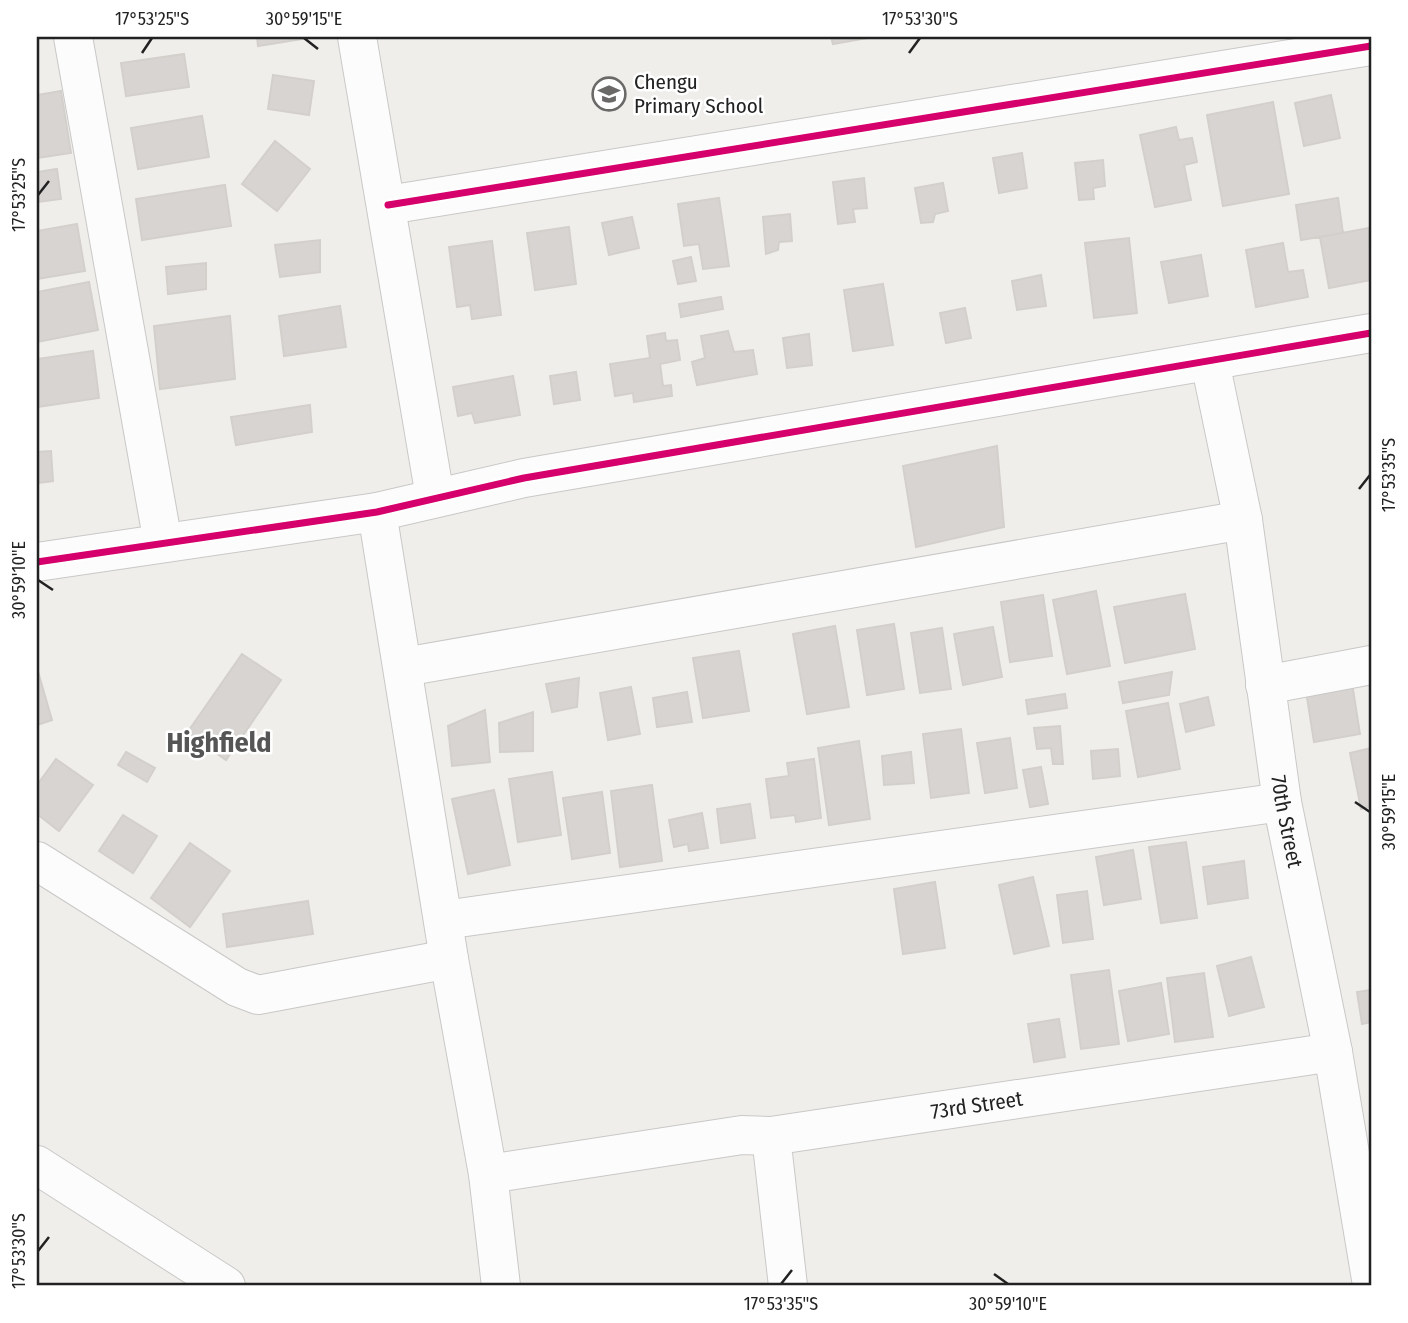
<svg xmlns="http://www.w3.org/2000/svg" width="1408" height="1323" viewBox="0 0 1408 1323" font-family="'Fira Sans Condensed',sans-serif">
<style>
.building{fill:#d7d4d2;stroke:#d3d0cc;stroke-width:2}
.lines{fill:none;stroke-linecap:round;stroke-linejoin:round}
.minor-casing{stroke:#c9c8c7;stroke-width:40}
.minor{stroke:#fdfcfc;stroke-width:38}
.cycleway-casing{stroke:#fff;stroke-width:11}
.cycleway{stroke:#d6006c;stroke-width:7}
.ticks{fill:none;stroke:#222;stroke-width:2.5}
.labels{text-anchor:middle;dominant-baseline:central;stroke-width:5;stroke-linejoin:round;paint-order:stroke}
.poi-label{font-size:21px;fill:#222;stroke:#fff;text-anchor:start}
.street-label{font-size:21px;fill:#222;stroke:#fff}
.district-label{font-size:28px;font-weight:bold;fill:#555;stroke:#fff}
.neatline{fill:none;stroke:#222;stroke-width:2.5}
.ticks-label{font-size:18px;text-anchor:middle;fill:#222}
</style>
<rect width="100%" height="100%" fill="#f0eeeb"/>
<path class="building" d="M257,37H309V38L258,46Z
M831,37H873L833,44Z
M184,54L189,87L126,96L121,63Z
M273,75L314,81L309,115L268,109Z
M61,91L71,153L37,158V95Z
M1331,95L1340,138L1304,146L1295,103Z
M1273,102L1289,194L1223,206L1207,115Z
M202,116L209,157L138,169L131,128Z
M1176,127L1179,140L1192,138L1197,162L1184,165L1191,200L1155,207L1140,135Z
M275,141L310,169L277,211L242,184Z
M1022,153L1027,188L999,193L993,158Z
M1103,160L1105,186L1093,188L1094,199L1079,200L1075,163Z
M57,169L61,199L37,202V172Z
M864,178L867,208L853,209L855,222L838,224L833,182Z
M943,183L948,211L935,214L933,222L921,223L915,188Z
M225,185L231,226L142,240L136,199Z
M719,198L729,266L703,269L699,244L684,246L678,204Z
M1338,198L1343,233L1301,240L1296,205Z
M790,214L792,241L779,242L778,250L766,254L763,217Z
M632,217L639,248L609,255L602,223Z
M77,224L85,271L37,279V231Z
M569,227L576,284L535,290L527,233Z
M1369,228L1371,280L1329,288L1320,237Z
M1129,238L1137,313L1094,318L1085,243Z
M320,240V272L280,277L275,245Z
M492,241L501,315L472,319L470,305L457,307L449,247Z
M1283,243L1288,272L1303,270L1308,297L1256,307L1246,250Z
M1201,255L1208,296L1169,303L1161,262Z
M691,257L696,281L678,284L673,261Z
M206,263V289L168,294L166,267Z
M1041,275L1046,306L1017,310L1012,281Z
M89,282L98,330L37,342V292Z
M883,284L893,345L853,351L844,290Z
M721,297L723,309L681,317L679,304Z
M340,306L346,347L284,356L279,316Z
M965,308L971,338L946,343L940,313Z
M230,316L235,379L160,389L154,326Z
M728,331L734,352L753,350L757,374L697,385L692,362L705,358L701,336Z
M665,333L666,341L677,340L680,360L660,364L663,386L671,385L672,396L634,402L633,393L615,396L610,364L650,358L647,336Z
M809,334L812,365L787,368L783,338Z
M93,351L99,398L37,407V359Z
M576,372L580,400L554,404L550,376Z
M513,376L520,415L475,423L472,413L458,416L453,387Z
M310,405L312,432L236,445L231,417Z
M997,446L1004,527L916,547L903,466Z
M51,451L53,481L37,483V452Z
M1096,591L1110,666L1067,674L1053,600Z
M1185,594L1195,649L1125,663L1114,607Z
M1043,595L1052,656L1010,662L1001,602Z
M894,624L904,689L867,695L857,630Z
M835,626L849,707L807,714L793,634Z
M993,627L1002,677L963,685L954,634Z
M942,628L951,689L920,693L911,633Z
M739,651L749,711L703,718L693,658Z
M242,654L281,680L226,760L187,733Z
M37,668L52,720L37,725Z
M1172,672L1169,695L1123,703L1119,682Z
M579,678L577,707L552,712L546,684Z
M1352,683L1360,734L1314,742L1306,691Z
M631,687L640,734L608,740L600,693Z
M687,692L692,722L657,727L653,698Z
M1065,694L1067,708L1028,714L1026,700Z
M1208,697L1214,725L1186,732L1180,704Z
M1168,703L1180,769L1138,777L1126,711Z
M485,710L490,762L452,766L448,726Z
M533,712V751L500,752L499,723Z
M1060,726L1063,764H1053L1051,748L1037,749L1034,728Z
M961,729L969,793L931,798L923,734Z
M1010,738L1017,788L985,793L977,743Z
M859,741L870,819L829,825L818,748Z
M1371,748V806L1361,809L1350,753Z
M1118,749L1120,776L1093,779L1091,751Z
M126,752L155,768L147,782L118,765Z
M911,752L914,783L884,785L882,756Z
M56,759L93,785L59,831L37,814V785Z
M814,759L821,818L796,822L795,815L771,818L766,779L789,776L787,763Z
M1041,767L1048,804L1030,807L1023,770Z
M552,772L561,835L518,842L509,779Z
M652,785L662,861L620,867L611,791Z
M494,790L510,865L468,874L452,799Z
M602,792L610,853L572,859L563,798Z
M750,804L755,838L721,843L717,809Z
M702,813L708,848L689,851L688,844L674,847L669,820Z
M123,815L157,836L133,873L99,851Z
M1186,842L1197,918L1161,923L1149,847Z
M190,843L230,871L190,927L151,898Z
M1133,850L1141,899L1104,905L1096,857Z
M1244,861L1248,898L1208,904L1203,867Z
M1033,877L1049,946L1014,954L999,885Z
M935,882L945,948L903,954L894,889Z
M1087,891L1093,939L1063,943L1057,895Z
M308,901L313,934L227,947L223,914Z
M1251,957L1264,1007L1229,1016L1217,966Z
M1109,970L1119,1044L1081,1049L1071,975Z
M1204,973L1213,1037L1175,1042L1167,978Z
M1161,983L1169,1034L1128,1041L1119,991Z
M1371,990V1022L1362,1024L1357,992Z
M1059,1019L1065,1057L1034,1062L1028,1024Z"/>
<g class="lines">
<defs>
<g id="minor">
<path d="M73,37L163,543"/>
<path d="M357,37L435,497"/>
<path d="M388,205L1371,46"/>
<path id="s1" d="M1210,362L1243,520L1282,802L1333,1052L1371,1279"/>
<path d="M377,512L449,959L488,1174L501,1286"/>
<path d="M37,562L377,512L524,478L1371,333"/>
<path d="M404,667L1243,520"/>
<path d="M1265,685L1371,665"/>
<path d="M37,861L237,987L258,995L449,959"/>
<path d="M444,920L1282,802"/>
<path d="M37,1165L226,1286"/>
<path d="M488,1174L742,1135L771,1136"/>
<path id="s2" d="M788,1286L771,1136L1333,1052"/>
</g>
</defs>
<use href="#minor" class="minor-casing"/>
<use href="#minor" class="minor"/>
<defs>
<path id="cycleway" d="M388,205L1371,46
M37,562L377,512L524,478L1371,333"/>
</defs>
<use href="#cycleway" class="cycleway-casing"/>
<use href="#cycleway" class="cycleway"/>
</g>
<path class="ticks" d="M304,38L318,49M142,53L152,38M909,53L920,38M38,195L49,181M1359,489L1370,475M38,580L53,590M1355,802L1370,812M38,1251L49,1237M994,1274L1008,1284M781,1284L792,1270"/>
<defs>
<symbol id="school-ring" viewBox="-11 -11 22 22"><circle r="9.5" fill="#fff" stroke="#6a6968" stroke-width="1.5"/><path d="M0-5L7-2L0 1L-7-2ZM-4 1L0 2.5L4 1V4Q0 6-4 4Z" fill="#6a6968"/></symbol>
</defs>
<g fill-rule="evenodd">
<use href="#school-ring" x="590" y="75" width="38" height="38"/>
</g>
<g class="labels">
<g class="poi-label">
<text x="634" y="82">Chengu<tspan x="634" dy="24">Primary School</tspan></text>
</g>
<g class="street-label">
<text stroke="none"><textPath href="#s1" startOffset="466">70th Street</textPath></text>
<text stroke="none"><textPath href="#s2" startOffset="359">73rd Street</textPath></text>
</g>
<g class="district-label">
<text x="219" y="742">Highfield</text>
</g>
</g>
<rect width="1408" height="1323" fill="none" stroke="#ffffff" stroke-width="77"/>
<rect x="38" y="38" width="1332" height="1246" class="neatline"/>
<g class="ticks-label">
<text x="152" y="25">17°53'25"S</text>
<text x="304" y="25">30°59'15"E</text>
<text x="920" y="25">17°53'30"S</text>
<text transform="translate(19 195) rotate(-90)" y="6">17°53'25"S</text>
<text transform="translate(1389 475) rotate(-90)" y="6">17°53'35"S</text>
<text transform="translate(19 580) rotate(-90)" y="6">30°59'10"E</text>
<text transform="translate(1389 812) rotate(-90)" y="6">30°59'15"E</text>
<text transform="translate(19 1251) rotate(-90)" y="6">17°53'30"S</text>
<text x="781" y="1310">17°53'35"S</text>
<text x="1008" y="1310">30°59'10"E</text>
</g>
</svg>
